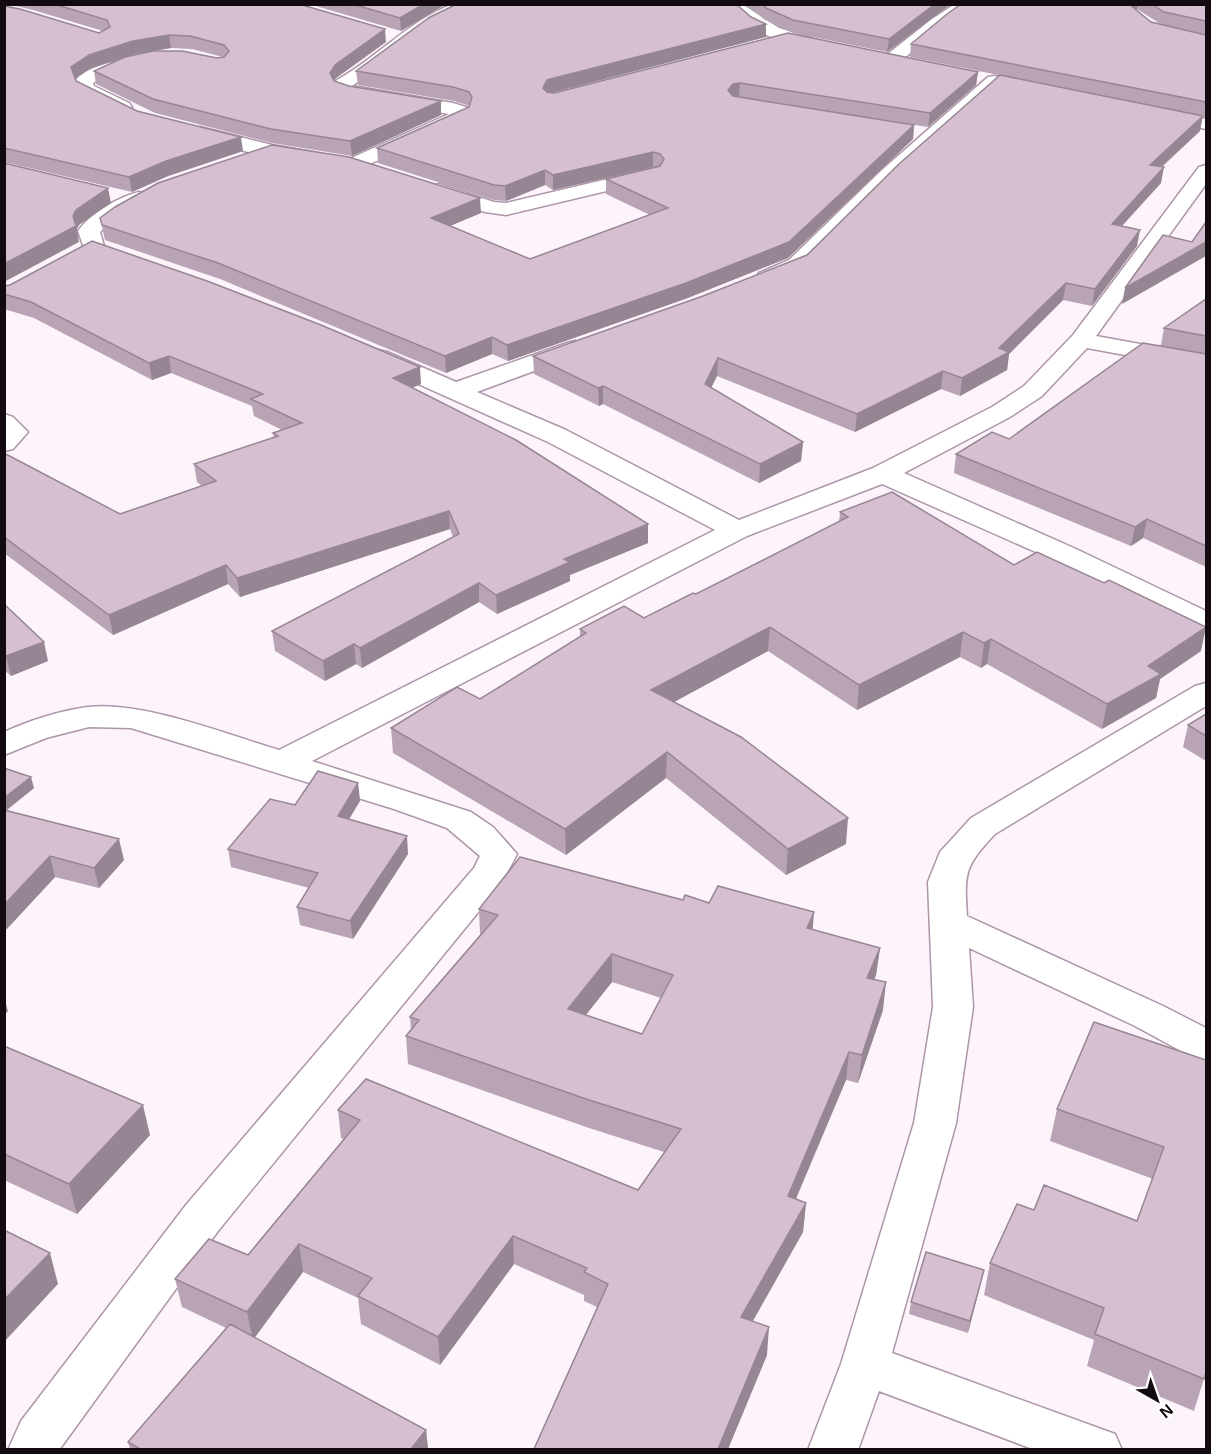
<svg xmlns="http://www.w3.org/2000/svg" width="1211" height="1454" viewBox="0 0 1211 1454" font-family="Helvetica,sans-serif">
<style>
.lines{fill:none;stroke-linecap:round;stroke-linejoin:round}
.minor-casing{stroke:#ad96a8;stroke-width:3}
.minor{fill:#fff;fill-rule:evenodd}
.wall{fill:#b9a4b5;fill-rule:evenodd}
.shaded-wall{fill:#968693}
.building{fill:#d7bfd2;stroke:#968693;stroke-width:1.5;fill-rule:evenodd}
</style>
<rect width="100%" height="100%" fill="#fdf3fb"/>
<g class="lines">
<defs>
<path id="minor" d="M453,4H479L430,28L352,86L453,103L469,108L471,115L469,119L361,168H347L344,164L347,160L449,114L351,97L336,92L333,88L337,80C377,58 408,21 453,4Z
M723,4H742L779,28L826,43L828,47L820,52C787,44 746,32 723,4Z
M955,4H975L944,25L896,65H884L881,61L884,57L932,19Z
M137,57L143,58L146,62L143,66L104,77L93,83L94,86L129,103L132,107L129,111H117L79,93L75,81C87,65 119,61 137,57Z
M994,76L1000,77L1003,81L1000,85L896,178L805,270L775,283L767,285L759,283L756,278L759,273L789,260L882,170L988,77Z
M1156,107L1206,119V129L1149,117L1147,113L1149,109Z
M200,127L272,145L312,152L315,156L312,160C286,166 221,144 193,137L191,133L193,129Z
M1206,165V184L1096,336L1206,356V370L1087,348L1042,396L1010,417L904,473L1076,549L1206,611V631L1195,628L1056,561L882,484L747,536L312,761L471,812L493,827L517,854L502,883L218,1231L59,1450H8L21,1421L186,1205L474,868L480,856L447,828L394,809L131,728L89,727L46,738L4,755V732C28,721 62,710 88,707C142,701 226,734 279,750L715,530L548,442L369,362L366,357L369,352L378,350L387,352L456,382L567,343L575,341L583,343L587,348L583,353L477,392L566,430L739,520L873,468L992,407L1024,386L1073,335L1199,167Z
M650,169L657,171L660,175L657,179L506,215L485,212L432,194L429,190L432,186L439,184L494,202L506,203Z
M139,192L146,194L149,198L146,202L114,219L100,232L104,246L101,251L93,252L85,251L78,231C91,213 118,197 139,192Z
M4,414L13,417L28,432L13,449L4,451Z
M1206,683V706L995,834C965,866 964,872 967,916L1163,1006L1206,1028V1061L1192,1057L1135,1026L969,948L973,1007L956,1123L892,1353L1115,1434L1122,1450H1035L879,1391L858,1450H808L841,1364L914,1123L933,1007L928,882L940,852L971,818L1195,686Z"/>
</defs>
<use href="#minor" class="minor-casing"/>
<use href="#minor" class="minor"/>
</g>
<path class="wall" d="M8,4H299L386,42L336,78L334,81L441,115L352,156L272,143L155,113L96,84L94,71L223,57L192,49L171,48L135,54L91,68L75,79L76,81L137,111L243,151L168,176L132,192L4,162V6L99,33L103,31L33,10Z
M309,4H446L401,31Z
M746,4H951L887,52L793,33L765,20Z
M961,4H1206V35L1162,25L1137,9L1136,10L1151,22L1206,35V117L910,57L911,44Z
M751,17L766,24V37L551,93H554L788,33L978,72L976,85L928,127L737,97L914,125L913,139L788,258L685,299L508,361L492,354L446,373L220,279L105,240L100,218L481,213L449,226L530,259L650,215L606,194V179L655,168L653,167L553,190L545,185L506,201L494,200L378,163L377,148L469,107L470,106L454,101L358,85L356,71Z
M1200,131L1162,167L1161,183L1122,226L1137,246L1092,306L1063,300L1009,354L1007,370L960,396L941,389L855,432L717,376L711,388L803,442L801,461L759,483L603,404L599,406L534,374L533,356Z
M4,286L421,384L412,388L648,543L570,575V581L497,614L479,602L362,668L356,664L325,681L275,651L272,631L453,537L450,529L240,597L228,584L113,635L4,553V453L120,514L202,486L197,482L194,464L274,438L273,433L282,430L254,416L252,406L171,373L152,380L34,318L4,309Z
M1206,299V567L1143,538L1131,546L954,473L956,454L1009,439L1161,345L1164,328Z
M840,512L1014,565L1201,651L1160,679L1156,698L1102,729L987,664L981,668L960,657L857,710L768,651L674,702L846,844L786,875L666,778L566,855L393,753L391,728L480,699L580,637V629L644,618L696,594L839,522Z
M4,604L48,661L11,676L4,670Z
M1206,714V761L1183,747L1188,725Z
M4,768L34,788L7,810L124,860L99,888L55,877L4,932Z
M358,783L360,801L349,819L408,854L353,939L300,925L297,907L309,888L231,867L228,849L295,805Z
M683,900L709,903L880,948L876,975L874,980L883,1010L858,1083L846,1080L796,1199L806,1203L803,1232L753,1321L767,1355L728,1449H534L597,1307L584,1301V1295L514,1264L440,1365L361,1324L358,1298L303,1272L254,1337L426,1430L428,1449H130L128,1442L226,1328L182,1307L175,1279L248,1255L344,1139L341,1138L338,1110L638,1190L664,1152L586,1127L408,1064L406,1036L411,1029L410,1017L480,935L479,909ZM612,982L661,998L642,1034L586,1015Z
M4,1046L150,1135L77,1214L4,1180Z
M1206,1060V1372L1194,1411L1087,1366L1094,1340L984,1295L990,1263L1034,1210L1137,1221L1153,1179L1050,1141L1057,1109Z
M984,1270L968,1333L909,1314L911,1302Z"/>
<path class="shaded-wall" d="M424,4H446L401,31L400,18Z
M935,4H951L887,52L889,39Z
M1128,4H1138L1137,9L1126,16Z
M766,24V37L547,94L543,88L547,80Z
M385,29L386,42L336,78L331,87L330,73L335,65Z
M169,35L171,48L135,54L91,68L73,80L71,67L89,55L133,41Z
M978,72L976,85L928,127L930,113Z
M740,83L739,97L733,98L728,90L733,84Z
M441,101V115L352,156L350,141Z
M1203,116L1200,131L1147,180L1150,165Z
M914,125L913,139L788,258L685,299L508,361L507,345Z
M241,137L243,151L168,176L132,192L129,177L166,161Z
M653,152V167L553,190V175Z
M1164,167L1161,183L1109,240L1112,224Z
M545,170V185L506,201L505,186Z
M108,188L111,203L79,225L77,229L79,242L4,282V264L73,216L76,210Z
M480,198L481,213L431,234V218Z
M1140,230L1137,246L1092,306L1095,289Z
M1206,242V256L1122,304L1125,288Z
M1066,283L1063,300L1009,354L1007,370L960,396L962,378L999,348Z
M492,337V354L446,373L445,356Z
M169,356L171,373L152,380L149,363Z
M718,358L717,376L704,402L705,384Z
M420,367L421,384L395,395L393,378Z
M943,371L941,389L855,432L857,414Z
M603,386V404L599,406L598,388Z
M803,442L801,461L759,483L760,464Z
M449,511L450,529L240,597L237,578Z
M1147,519L1143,538L1131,546L1135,527Z
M648,524V543L570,575V581L497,614L496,595L564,559Z
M226,565L228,584L113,635L109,615Z
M479,583V602L362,668L360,648Z
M770,627L768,651L650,715L651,690Z
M1206,627L1201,651L1160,679L1156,698L1102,729L1107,704L1148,666Z
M963,632L960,657L857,710L859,685Z
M991,639L987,664L981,668L984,643Z
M44,642L48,661L11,676L6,656Z
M354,644L356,664L325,681L323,661Z
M667,752L666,778L566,855L565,829Z
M31,777L34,788L4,812V798Z
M358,783L360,801L340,834L338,816Z
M848,818L846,844L786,875L788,849Z
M407,836L408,854L353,939L350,921Z
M119,839L124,860L99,888L94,868Z
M50,856L55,877L4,932V905Z
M814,912L812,939L807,928Z
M880,948L876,975L864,1005L867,978Z
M612,954V982L568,1037V1009Z
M886,982L883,1010L858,1083L862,1055Z
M4,998L8,1011L4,1016Z
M849,1052L846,1080L785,1224L788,1196Z
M143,1105L150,1135L77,1214L69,1184Z
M806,1203L803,1232L739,1345L741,1317Z
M513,1236L514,1264L440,1365L438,1337Z
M299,1244L303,1272L253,1340L247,1312Z
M50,1253L58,1284L4,1342V1300Z
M984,1270L981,1282L968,1333L970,1321Z
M769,1327L767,1355L728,1449H718Z
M426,1430L428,1449H411Z"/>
<path class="building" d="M54,4H299L385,29L335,65L330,73L334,81L349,86L441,101L350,141L271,129L153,99L94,71L125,57L153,51H182L217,58L224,57L229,51L224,45L190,36L169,35L133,41L89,55L71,67L76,81L137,111L241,137L166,161L129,177L4,148V6L20,9L99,33L110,27L107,20Z
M352,4H424L400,18Z
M457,4H736L751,17L766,24L547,80L543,88L547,92L554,93L788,33L978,72L930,113L740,83L733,84L728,90L733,96L914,125L789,242L686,283L507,345L492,337L445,356L218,263L102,225L100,218L115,207L158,183L272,145L349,157L480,198L431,218L530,259L668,208L606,179L660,166L664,159L660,154L653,152L553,175L545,170L505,186L494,185L377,148L469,107L472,97L469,92L453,87L356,71L430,17Z
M762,4H935L889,39L793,20L766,8Z
M961,4H1129L1151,22L1206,35V102L911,44L947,14Z
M1152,4H1206V21L1164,12Z
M1000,75L1203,116L1150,165L1164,167L1112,224L1140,230L1095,289L1066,283L999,348L1009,352L962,378L943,371L857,414L718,358L705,384L803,442L760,464L603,386L598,388L533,356L703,296L807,255L899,164Z
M4,163L108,188L76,210L73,216L76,226L4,264Z
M1206,222V242L1125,288L1163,235L1192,242Z
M92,241L207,281L321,325L420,367L393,378L516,440L648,524L564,559L570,562L496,595L479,583L360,648L354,644L323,661L272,631L459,534L449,511L237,578L226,565L109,615L4,537V453L120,514L216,481L194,464L278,436L273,433L302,423L251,399L263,394L169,356L149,363L31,302L4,294V286L10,285Z
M1206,299V336L1164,328Z
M1143,343L1206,354V546L1147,519L1135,527L956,454L992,432L1009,439Z
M892,492L1014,565L1037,552L1104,583L1109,580L1206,627L1148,666L1161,674L1107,704L991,639L984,643L963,632L859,685L770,627L651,690L741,737L848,818L788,849L667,752L565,829L391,728L457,687L480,699L586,633L580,629L624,606L644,618L693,593L696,594L848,517L840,512Z
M4,604L44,642L6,656L4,655Z
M1206,714V736L1188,725Z
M4,768L31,777L4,798Z
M318,771L358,783L338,816L407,836L350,921L297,907L318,873L228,849L270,799L295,805Z
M4,810L119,839L94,868L50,856L4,905Z
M520,857L683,900L685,895L709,903L718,886L814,912L807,928L880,948L867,978L886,982L862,1055L849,1052L788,1196L806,1203L741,1317L769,1327L718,1449H534L608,1284L584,1272L587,1268L513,1236L438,1337L358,1296L372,1278L299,1244L247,1312L175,1279L209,1239L248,1255L360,1120L338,1110L366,1079L638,1190L681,1129L586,1099L406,1036L419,1020L410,1017L498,915L479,909ZM612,954L673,975L642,1034L568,1009Z
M1094,1022L1206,1060V1372L1204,1379L1095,1334L1104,1308L990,1263L1017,1204L1034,1210L1044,1185L1137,1221L1164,1147L1057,1109Z
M4,1046L143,1105L69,1184L4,1154Z
M4,1230L50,1253L4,1300Z
M926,1252L984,1270L970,1321L911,1302Z
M230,1324L426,1430L411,1449H140L128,1442Z"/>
<rect width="1211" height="1454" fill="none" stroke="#120a10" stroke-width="12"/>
<g transform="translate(1157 1400) rotate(140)" stroke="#ffffff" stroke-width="4.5" paint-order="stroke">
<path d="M0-4.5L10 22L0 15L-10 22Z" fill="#120a10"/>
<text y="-9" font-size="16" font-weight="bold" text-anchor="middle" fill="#120a10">N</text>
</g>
</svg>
